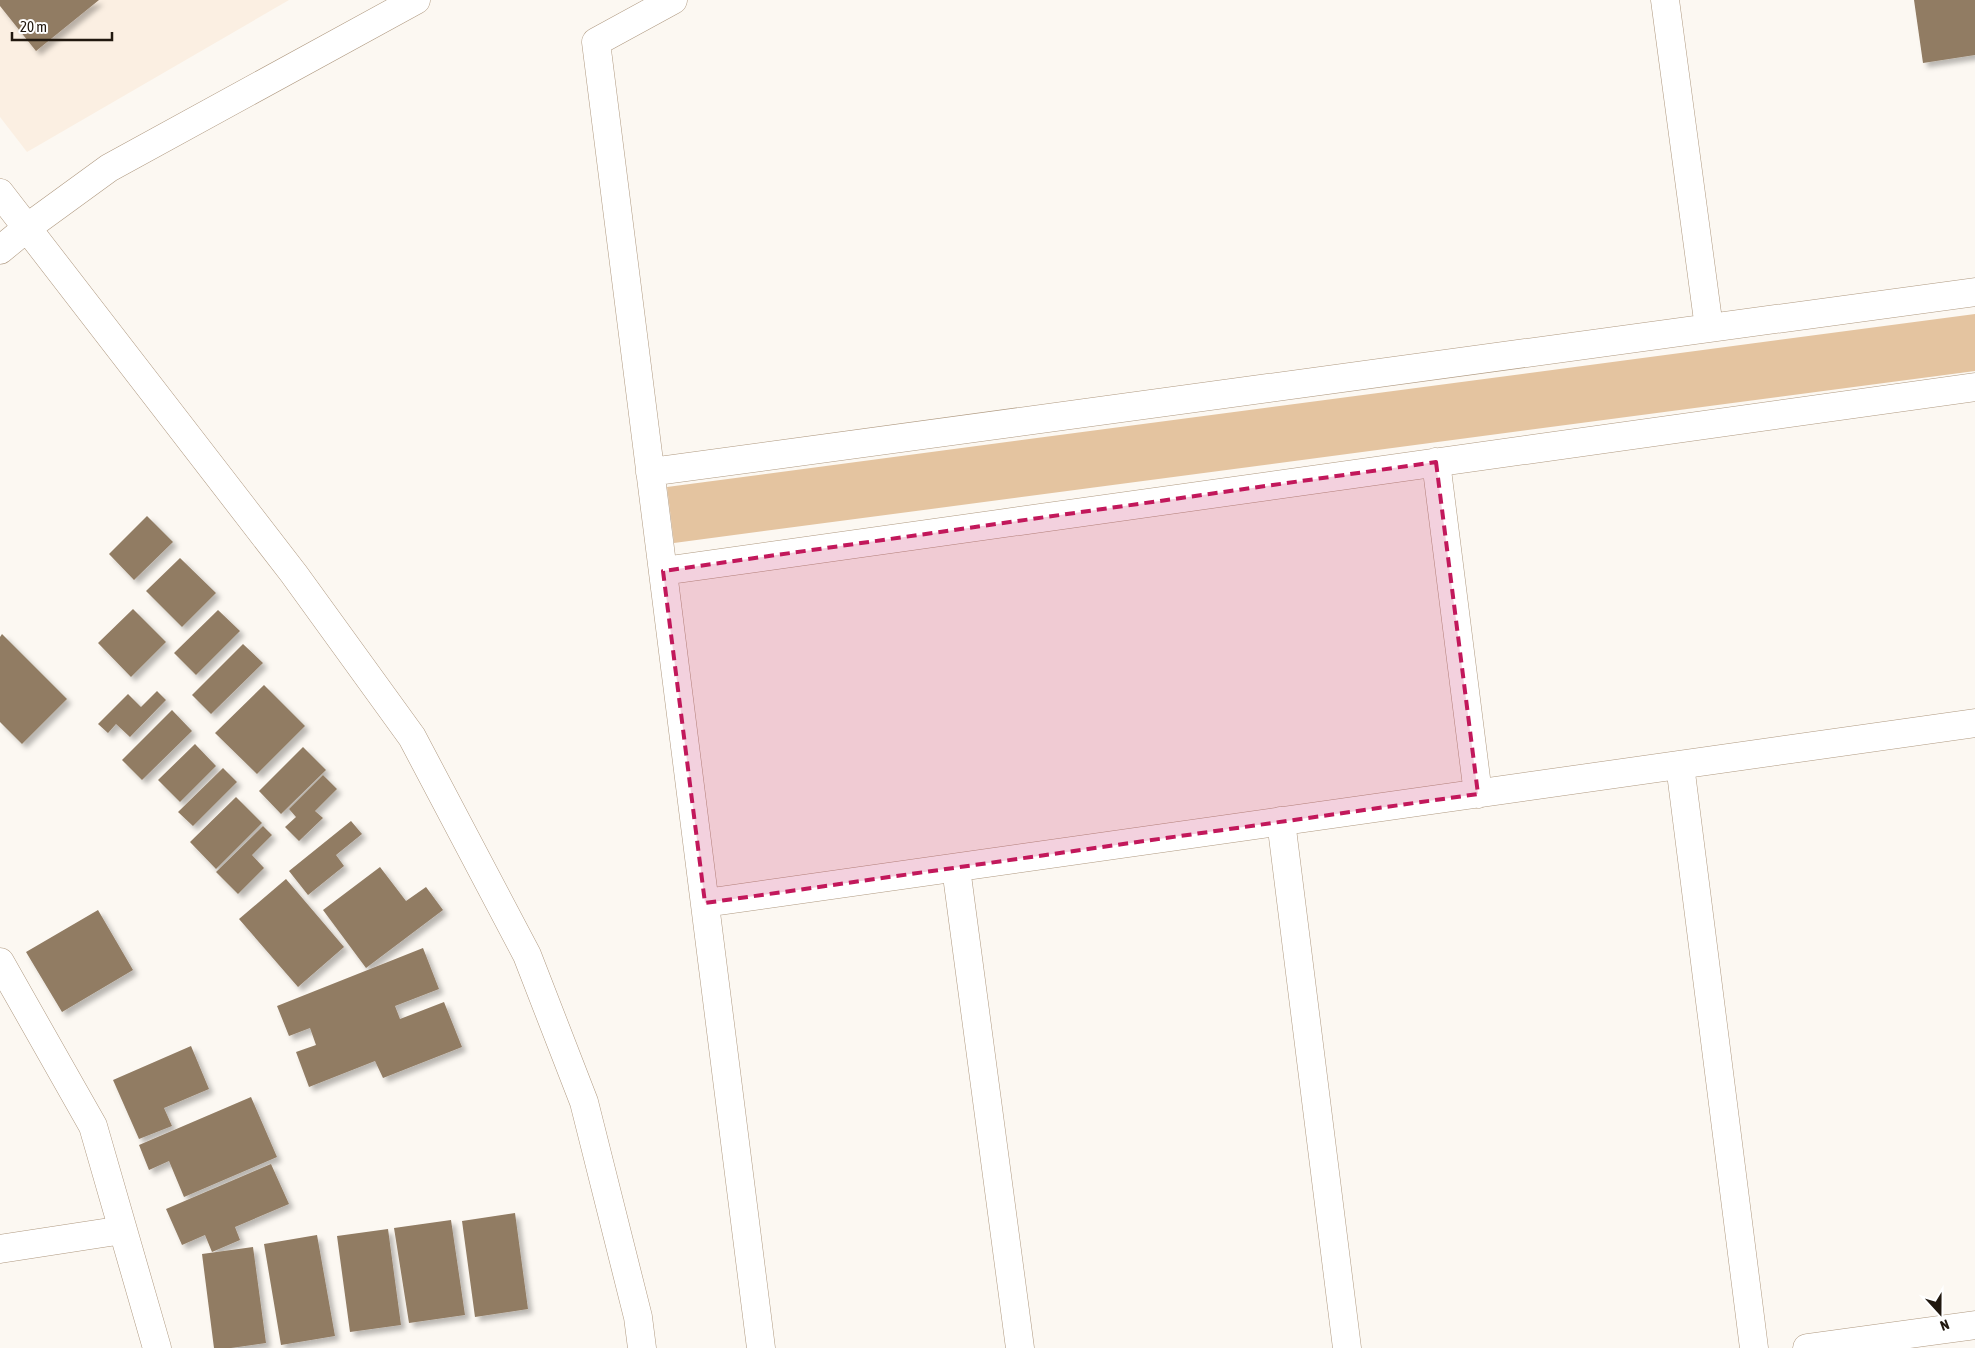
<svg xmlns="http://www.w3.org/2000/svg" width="1975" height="1348" viewBox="0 0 1975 1348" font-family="'Asap Condensed',sans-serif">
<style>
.built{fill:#fbefe2}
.green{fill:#e4c4a0}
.building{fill:#917c64;filter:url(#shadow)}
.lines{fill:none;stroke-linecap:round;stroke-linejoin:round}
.minor-casing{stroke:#af9980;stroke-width:29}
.tertiary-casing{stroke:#af9980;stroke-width:29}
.minor{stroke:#fff;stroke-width:28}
.tertiary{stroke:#fff;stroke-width:28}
.marked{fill:#c2185b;fill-opacity:0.2;stroke:#c2185b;stroke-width:4;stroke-dasharray:10 6;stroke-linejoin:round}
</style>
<defs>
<filter id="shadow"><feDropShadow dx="4.5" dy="4.5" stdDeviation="2.5" flood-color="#0004"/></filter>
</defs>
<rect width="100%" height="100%" fill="#fcf8f2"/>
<path class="built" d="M0,0H289L27,152L0,117Z"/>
<path class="green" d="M1975,314V371L674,543L667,487Z"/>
<path class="building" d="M0,0H99L36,51L0,6Z
M1914,0H1975V55L1923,63Z
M147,516L173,542L134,580L109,554Z
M180,558L216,593L182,627L146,591Z
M133,609L166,642L131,677L98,643Z
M218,610L240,631L196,675L174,653Z
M2,634L67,699L22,744L0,722V637Z
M243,644L263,663L211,714L192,695Z
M264,685L305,726L257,774L215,733Z
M157,691L166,700L130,737L116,724L108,733L98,724L128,694L141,707Z
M172,710L192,731L142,780L122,760Z
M195,744L216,766L180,802L158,780Z
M303,747L326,770L281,814L259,791Z
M223,768L237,782L193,826L178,812Z
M323,775L337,789L315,811L323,818L299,841L285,827L296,817L289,809Z
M236,797L262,823L216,869L190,842Z
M351,821L362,834L336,855L344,866L308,895L289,871Z
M263,826L272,835L252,855L264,868L238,894L216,872Z
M380,867L406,901L426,887L443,910L366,968L323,910Z
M286,879L344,947L298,987L239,919Z
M98,910L133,970L62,1012L26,952Z
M423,948L439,989L395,1006L400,1019L444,1002L462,1047L383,1078L375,1061L309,1087L296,1052L316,1045L310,1028L289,1036L277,1006Z
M191,1046L209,1089L164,1108L172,1126L139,1139L113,1080Z
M251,1097L277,1157L184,1197L169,1161L149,1170L139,1145Z
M271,1164L289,1204L235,1227L240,1240L212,1252L205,1235L182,1245L166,1209Z
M515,1213L528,1309L475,1317L462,1221Z
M451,1220L465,1315L409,1323L394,1228Z
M388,1229L401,1325L350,1332L337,1236Z
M317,1235L335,1336L281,1345L264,1244Z
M253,1247L266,1343L231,1348H214L202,1254Z"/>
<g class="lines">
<defs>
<path id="minor" d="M673,0L596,42L761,1348
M1665,0L1709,328
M1436,462L1478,794
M650,472L1975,292
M663,571L1975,387
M1680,765L1754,1348
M1281,821L1347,1348
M956,868L1020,1348
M705,903L1975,723
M0,962L93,1126L157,1348
M0,1249L123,1230
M1807,1348L1975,1325"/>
<path id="tertiary" d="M0,193L294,574L412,737L527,955L584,1102L638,1317L642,1348
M0,250L28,227L109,168L416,0"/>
</defs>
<use href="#minor" class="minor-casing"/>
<use href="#tertiary" class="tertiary-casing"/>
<use href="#minor" class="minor"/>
<use href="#tertiary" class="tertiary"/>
</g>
<path class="marked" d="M1436,462L1478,794L705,903L663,571Z"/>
<g transform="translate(1940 1313) rotate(159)" stroke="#ffffff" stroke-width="4" paint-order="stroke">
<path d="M0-4L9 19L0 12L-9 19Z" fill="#21180f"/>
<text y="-8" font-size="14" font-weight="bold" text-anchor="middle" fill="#21180f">N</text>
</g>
<path d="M12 32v8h100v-8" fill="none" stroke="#21180f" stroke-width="2.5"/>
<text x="20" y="32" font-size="15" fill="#21180f" stroke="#ffffff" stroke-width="4" paint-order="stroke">20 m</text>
</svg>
